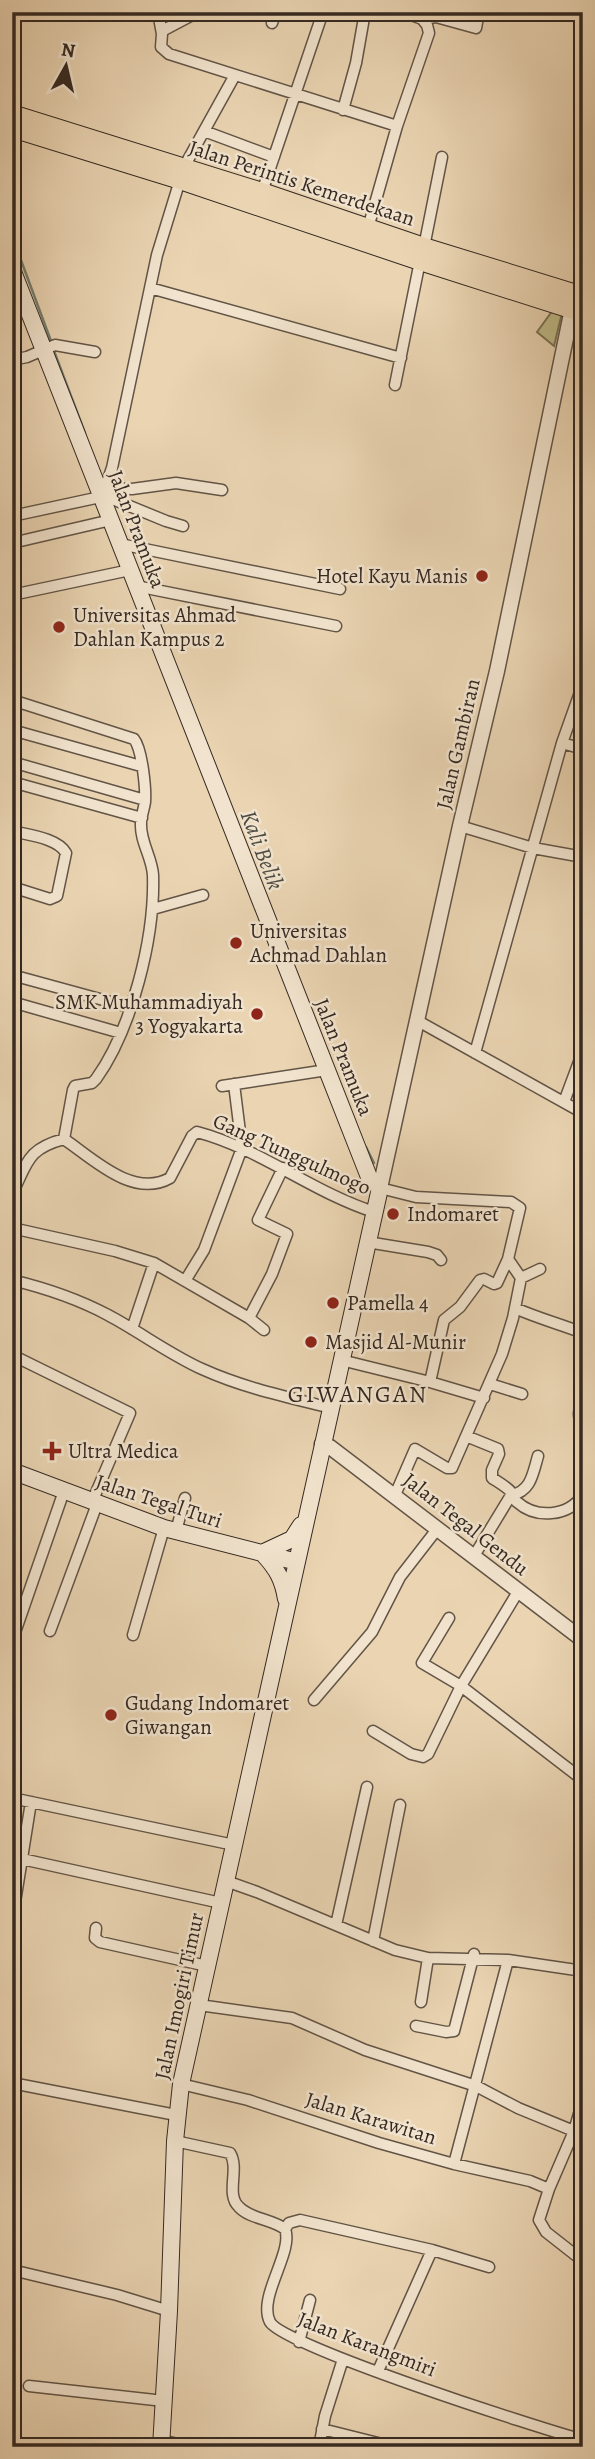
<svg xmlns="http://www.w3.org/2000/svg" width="595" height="2459" viewBox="0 0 595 2459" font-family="Alegreya,serif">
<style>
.green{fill:#bfbb87;stroke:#7a7254;stroke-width:2}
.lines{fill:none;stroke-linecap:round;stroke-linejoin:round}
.stream{stroke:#727f71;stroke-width:2.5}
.minor-casing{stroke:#625446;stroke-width:13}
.tertiary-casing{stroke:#625446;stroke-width:17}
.secondary-casing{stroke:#352922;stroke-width:18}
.primary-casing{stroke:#352922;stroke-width:20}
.minor{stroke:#f1e3cd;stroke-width:10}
.tertiary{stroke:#f1e3cd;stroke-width:14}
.secondary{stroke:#f1e3cd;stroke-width:16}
.primary{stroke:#ead4b2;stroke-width:18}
.poi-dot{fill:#8f2418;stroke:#f1e3cd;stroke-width:2.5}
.labels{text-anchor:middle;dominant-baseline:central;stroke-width:5;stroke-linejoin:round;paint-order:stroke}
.street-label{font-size:21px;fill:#352922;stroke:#f1e3cd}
.poi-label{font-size:21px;fill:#352922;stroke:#f1e3cd;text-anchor:start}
.water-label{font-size:23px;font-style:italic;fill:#4e4d43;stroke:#f1e3cd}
.quarter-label{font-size:24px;letter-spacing:2px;fill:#352922;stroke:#f1e3cd}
</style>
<rect width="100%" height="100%" fill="#ead4b2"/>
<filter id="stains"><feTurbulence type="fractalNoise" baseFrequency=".00286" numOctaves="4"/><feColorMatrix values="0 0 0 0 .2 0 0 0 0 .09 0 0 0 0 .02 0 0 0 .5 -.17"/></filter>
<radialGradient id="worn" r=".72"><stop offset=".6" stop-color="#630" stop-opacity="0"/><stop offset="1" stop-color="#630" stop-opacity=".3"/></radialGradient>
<path class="green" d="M553,310L562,313L554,346L537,332Z"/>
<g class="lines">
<path class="stream" d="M12,236L51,341
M54,351L85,433
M366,1147L374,1163"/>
<defs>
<path id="minor" d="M158,12L162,34L161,47L169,54L397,126
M403,12L422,19L436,17L476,28L479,12
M272,23L276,12
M162,31L198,12
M343,110L356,63L365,12
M204,131L274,157
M262,192L323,12
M368,228L397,126L429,33L427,25L422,19
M424,247L442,157
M150,288L401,358
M12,360L27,357L55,345L95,352
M395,385L420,261
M100,488L132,489L176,483L222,490
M105,488L112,468L157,255L184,167L235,75
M12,516L105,496L166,521L183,526
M12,543L111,520
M120,544L340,589
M136,586L336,626
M12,595L130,570
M12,700L134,739C142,749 146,788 145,802C144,809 141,816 141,823C140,842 152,857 153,875C155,937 132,1029 96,1079L92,1083L75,1086L73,1090L64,1139
M12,730L141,766
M562,743L583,749
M12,762L145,800
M12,782L142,818
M460,826L533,848L583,857
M12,831C28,835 58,838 66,853L57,896L50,899L12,887
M153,909L203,895
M12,975L129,1007
M12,1002L121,1033
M418,1021L583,1113
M475,1053L562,743L583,684
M222,1086L327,1070
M564,1102L583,1051
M380,1188L416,1197L511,1202L520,1208L508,1259L521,1278
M12,1194C28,1162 27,1149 64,1139C92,1158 133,1199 170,1178L192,1136L197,1132C261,1149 312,1192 374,1212
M12,1228L115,1251L154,1263L249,1318L264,1330
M367,1242L428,1252L437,1255L441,1260
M12,1280C45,1288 78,1299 108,1315C140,1332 169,1354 202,1369C244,1388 287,1397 331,1408
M185,1281L204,1250L242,1148L234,1084
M515,1308C537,1318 560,1324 583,1333
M249,1318L272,1274L287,1234L258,1220L283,1168
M132,1329L154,1263
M12,1355L130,1413L92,1502
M341,1360L430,1382L484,1398
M583,1376L579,1414L583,1450
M430,1382L444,1320L460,1307L480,1280L484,1279L494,1284L497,1283L508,1259
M490,1384L522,1394
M466,1436L498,1449L499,1454L492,1470V1478C498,1482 507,1487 511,1492C515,1499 510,1496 517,1502C536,1519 568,1517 583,1495
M395,1495L415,1449L447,1468H452L502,1354L513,1318L521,1278L540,1269
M176,1531L185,1498
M474,1556L511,1495C531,1492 533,1473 538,1456
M449,1618L422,1663L461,1686L583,1780
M50,1631L97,1504
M133,1635L164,1528
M12,1641L64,1491
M314,1700L372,1632L400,1577L438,1528
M373,1731L411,1754L423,1757L428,1754L461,1686L519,1590
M12,1798L234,1845
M22,1859L221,1903
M226,1881L257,1892L395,1950L428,1958L508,1960L583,1971
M12,1921L31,1802
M336,1925L367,1787
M96,1928L95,1938L100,1942L207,1966
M373,1941L400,1805
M421,2002L428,1958
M199,2005L292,2018L365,2050L476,2086L518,2108L574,2131
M416,2026L446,2032L454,2031L474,1954
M12,2083L176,2115
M181,2084L248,2100L379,2143L454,2164L530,2181L549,2189
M583,2100L574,2131L549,2189L539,2220L546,2232L583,2261
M175,2141L230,2153C240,2169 225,2194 239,2207C250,2219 272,2219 285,2229C294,2252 257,2297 270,2322C283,2346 542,2429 583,2440
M454,2164L508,1960
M285,2229L289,2223L300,2220L432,2250L489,2267
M12,2270L117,2295L169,2311
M299,2342L310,2300
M378,2371L432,2250
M29,2386L164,2401
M322,2429L394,2447
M161,2440L190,2447
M319,2447L325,2416L343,2359"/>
<path id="tertiary" d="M380,1188L460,826L497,671L572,309L583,279
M322,1444L330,1447L583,1640"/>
<path id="secondary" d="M12,269L369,1177L380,1188L181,2084L175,2141L169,2311L161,2447
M12,1471L164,1528L297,1562
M262,1553L292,1539L301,1525
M264,1555C277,1569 283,1580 286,1599"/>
<path id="primary" d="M12,114L262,192L424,247L583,296
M12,128L180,180L420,261L583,313"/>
</defs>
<use href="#minor" class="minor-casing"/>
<use href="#tertiary" class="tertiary-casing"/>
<use href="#secondary" class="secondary-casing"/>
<use href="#primary" class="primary-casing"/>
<use href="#minor" class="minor"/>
<use href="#tertiary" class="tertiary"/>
<use href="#secondary" class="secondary"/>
<use href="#primary" class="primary"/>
</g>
<g class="poi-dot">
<circle cx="482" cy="576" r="7"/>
<circle cx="59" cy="627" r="7"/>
<circle cx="236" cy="943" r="7"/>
<circle cx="257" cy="1014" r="7"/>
<circle cx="393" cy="1214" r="7"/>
<circle cx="333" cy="1303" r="7"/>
<circle cx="311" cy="1342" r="7"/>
<path d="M48.5 1440.5h7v7h7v7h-7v7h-7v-7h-7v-7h7z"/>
<circle cx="111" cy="1715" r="7"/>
</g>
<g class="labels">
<g class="street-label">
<text transform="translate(302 183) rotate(18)">Jalan Perintis Kemerdekaan</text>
<text transform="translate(137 529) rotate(69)">Jalan Pramuka</text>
<text transform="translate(458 744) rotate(-77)">Jalan Gambiran</text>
<text transform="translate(344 1057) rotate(68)">Jalan Pramuka</text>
<text transform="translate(292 1154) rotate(24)">Gang Tunggulmogo</text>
<text transform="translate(159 1501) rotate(18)">Jalan Tegal Turi</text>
<text transform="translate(466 1524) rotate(38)">Jalan Tegal Gendu</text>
<text transform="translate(179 1996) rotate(-78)">Jalan Imogiri Timur</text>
<text transform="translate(371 2118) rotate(17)">Jalan Karawitan</text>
<text transform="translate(367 2344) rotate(21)">Jalan Karangmiri</text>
</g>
<g class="poi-label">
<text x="468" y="576" text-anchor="end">Hotel Kayu Manis</text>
<text x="73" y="615">Universitas Ahmad<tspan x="73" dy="24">Dahlan Kampus 2</tspan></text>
<text x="250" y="931">Universitas<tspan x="250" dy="24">Achmad Dahlan</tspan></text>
<text x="243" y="1002" text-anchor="end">SMK Muhammadiyah<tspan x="243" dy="24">3 Yogyakarta</tspan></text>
<text x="407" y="1214">Indomaret</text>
<text x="347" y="1303">Pamella 4</text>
<text x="325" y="1342">Masjid Al-Munir</text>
<text x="68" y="1451">Ultra Medica</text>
<text x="125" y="1703">Gudang Indomaret<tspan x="125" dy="24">Giwangan</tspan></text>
</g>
<g class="water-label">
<text transform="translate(262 850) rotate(69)">Kali Belik</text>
</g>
<g class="quarter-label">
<text x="358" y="1394">GIWANGAN</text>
</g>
</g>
<rect width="595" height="2459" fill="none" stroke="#ead4b2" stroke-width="42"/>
<rect x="14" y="14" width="567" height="2431" fill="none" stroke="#352922" stroke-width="3.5"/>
<rect x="21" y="21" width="553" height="2417" fill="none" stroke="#352922" stroke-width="2"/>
<g transform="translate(66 66) rotate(8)" stroke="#f1e3cd" stroke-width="5" paint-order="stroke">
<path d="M0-5L12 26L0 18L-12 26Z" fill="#352922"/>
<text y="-10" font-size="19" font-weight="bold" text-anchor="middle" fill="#352922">N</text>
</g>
<rect width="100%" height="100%" filter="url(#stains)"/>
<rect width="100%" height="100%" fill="url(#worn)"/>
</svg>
